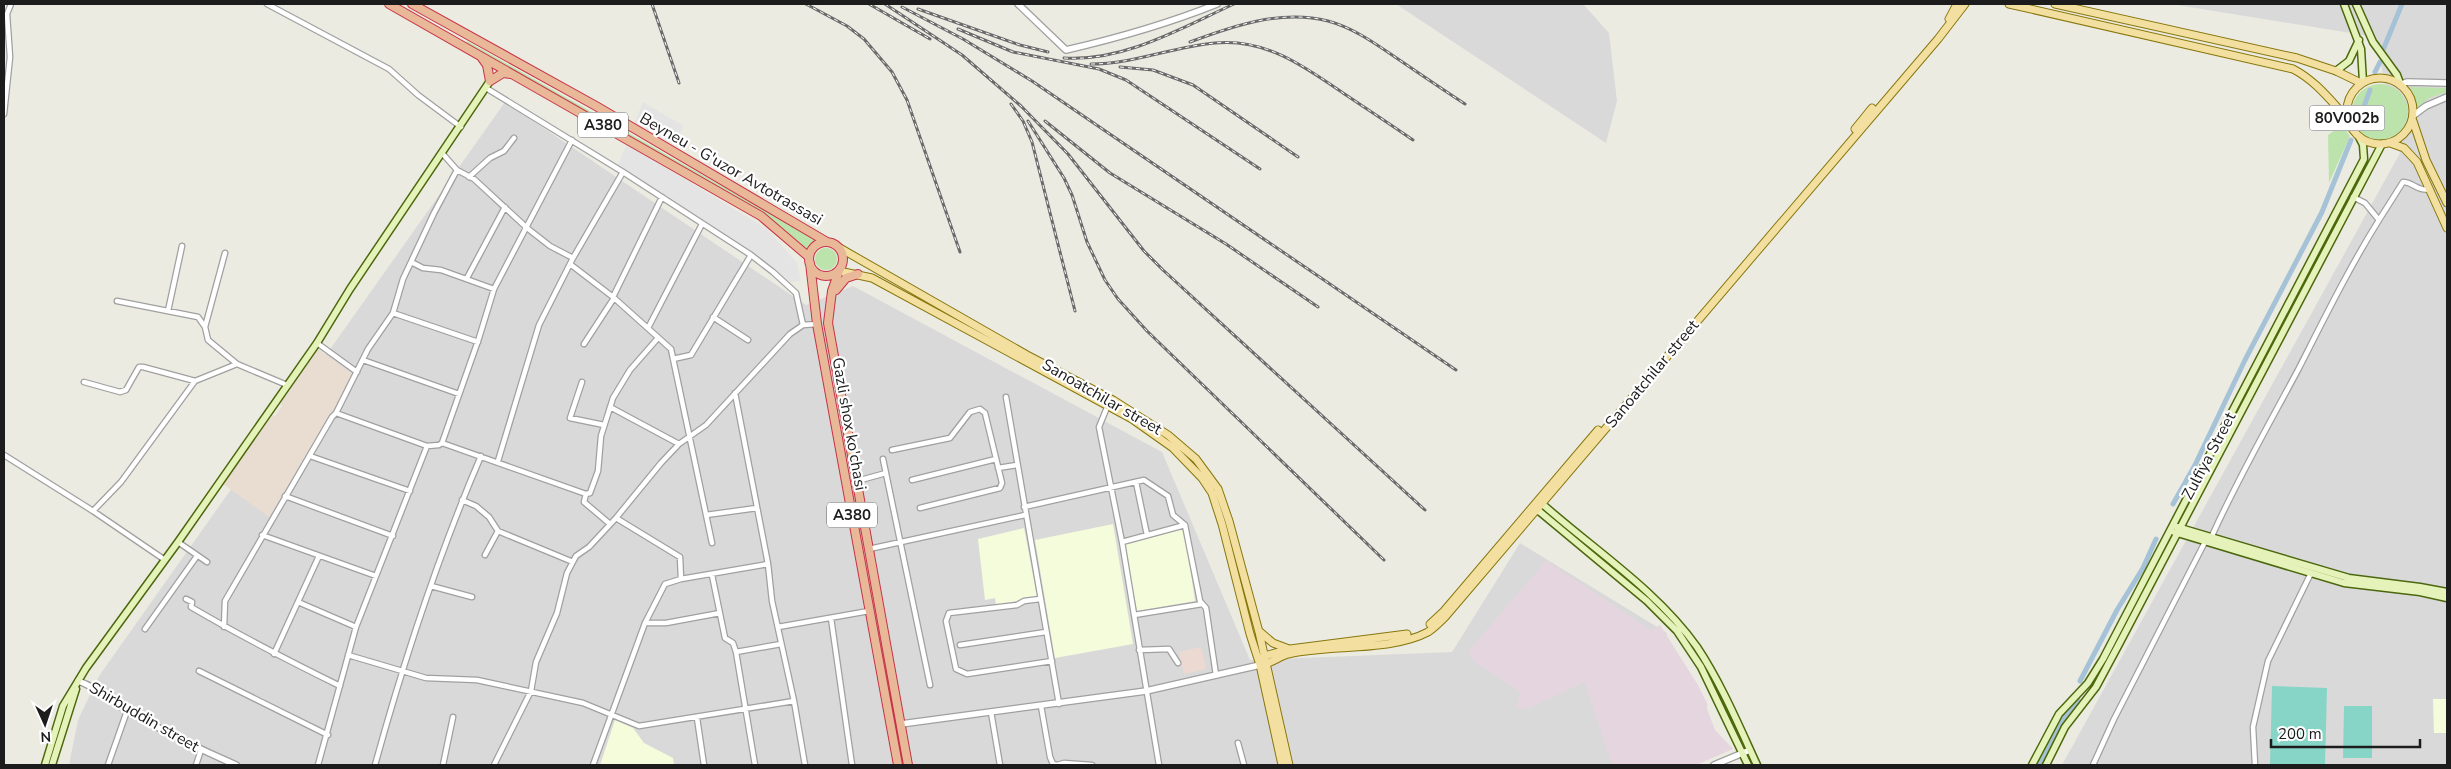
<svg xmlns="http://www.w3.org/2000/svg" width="2451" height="769" viewBox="0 0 2451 769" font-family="'Nunito Sans',sans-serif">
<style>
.residential{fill:#dad9d9}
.commercial{fill:#ecd9d2}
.industrial{fill:#e5d5df}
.education{fill:#f5fcdc}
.military{fill:#e9ddd2}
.grass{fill:#bce3ac}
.pitch{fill:#86d5c7}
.parking{fill:#e4e4e4}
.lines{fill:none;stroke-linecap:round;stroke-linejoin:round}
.canal{stroke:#a6c2d7;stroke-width:5}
.minor-casing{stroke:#a0a0a0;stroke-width:7}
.tertiary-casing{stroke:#a0a0a0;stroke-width:8}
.secondary-casing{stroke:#4c680e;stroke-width:9}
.primary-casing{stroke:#87770d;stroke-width:9}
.trunk-casing{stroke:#c73247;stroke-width:10}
.minor{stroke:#fff;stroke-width:4.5}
.tertiary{stroke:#fff;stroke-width:5.5}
.secondary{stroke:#e5f3ba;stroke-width:6}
.primary{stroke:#f3e0a1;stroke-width:7}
.trunk{stroke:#e8b898;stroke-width:8}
.rail-casing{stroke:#6a6a6a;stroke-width:3}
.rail{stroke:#fff;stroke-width:1;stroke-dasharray:4;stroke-linecap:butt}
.labels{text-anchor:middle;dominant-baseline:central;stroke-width:4.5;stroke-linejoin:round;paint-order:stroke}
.shield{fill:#fff;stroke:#606060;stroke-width:1}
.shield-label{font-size:15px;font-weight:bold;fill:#1c1c1c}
.street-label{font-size:16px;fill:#1c1c1c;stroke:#fff}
</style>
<rect width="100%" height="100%" fill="#ecebe2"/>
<path class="residential" d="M1396,4H1583L1609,33L1617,101L1606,143Z
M2171,4H2447V765H2062L2400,153L2375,37Z
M505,102L806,305L853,286L1162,452L1250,660L1452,652L1520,543L1667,633L1638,765H69L78,720L99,676Z"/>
<path class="commercial" d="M1201,647L1206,669L1184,674L1179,652Z"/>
<path class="industrial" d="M1546,561L1650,630L1660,625L1698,685L1707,703V709L1715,730L1733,749L1696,765H1612L1585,682L1529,708L1516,709L1520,692L1480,665H1477L1468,652Z"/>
<path class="education" d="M1113,524L1133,644L1055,658L1035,540Z
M1184,527L1195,601L1137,611L1125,547L1126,542Z
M1024,528L1037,597L996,605L995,598L985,600L978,539Z
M2433,699H2447V733H2434Z
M615,720L633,728L644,743L673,758L674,765H600Z"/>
<path class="military" d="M318,349L354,375L269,517L223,484L273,415L275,416L282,406L280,404Z"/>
<path class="grass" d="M467,41L811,237L816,241L807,249L770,218L478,51L466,43Z
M2352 112a28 28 0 1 1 56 0a28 28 0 1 1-56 0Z
M2410,87L2447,88V92L2429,98L2417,109Z
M2343,127L2350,136L2329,183L2328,135L2338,128Z
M815 259a11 11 0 1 1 22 0a11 11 0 1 1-22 0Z"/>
<path class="pitch" d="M2272,686L2327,688L2325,765H2270Z
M2344,706H2372V758H2343Z"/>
<path class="parking" d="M643,102L684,126L674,145L634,124Z
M627,144L767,229L797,263L801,281L790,282L748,249L618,165Z"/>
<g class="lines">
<path class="canal" d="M2383,50L2402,4
M2375,72L2380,62
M2357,125L2370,90
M2173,504L2195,465L2245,360L2322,212L2351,140
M2080,681L2117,610L2143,568L2156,539
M2039,765L2064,718L2078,700"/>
<defs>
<path id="minor" d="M267,4L389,69L418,95L461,127
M486,88L623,172L573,258L539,325L498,461
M4,114L10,57L7,14L11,4
M442,153L457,170L474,179L527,228L550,246L573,258
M623,172L751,255L773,272L796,293L803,325
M469,177L490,158L504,151L514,138
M2379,220L2403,182C2413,182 2418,192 2430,189
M411,262L423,268L441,270L494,289
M570,264L613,297L671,349L712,543
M467,278L505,207
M613,297L662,197
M117,301L198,317L205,327L208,340L237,364L287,385
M168,311L182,246
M393,313L478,342
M713,317L748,340
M205,327L225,253
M648,328L702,224
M317,343L357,372
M584,344L614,298
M673,359L691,355L751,255
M363,360L459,394
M84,382L120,392L126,390L139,367H143L195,381
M582,382L570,418L604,425
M735,393L768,564L772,601L794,701L805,765
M1006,397L1059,704
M1108,405L1099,427L1122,542L1159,765
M610,407L679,444
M336,413L427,446L439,445L442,443L586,494L584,502L610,524
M442,443L479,338L494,289L572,140
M892,450L950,438L970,412L980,409L985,413L1002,483L1000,488L920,508
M4,455L93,511L165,560
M310,456L410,491
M883,459L930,685
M998,468L1017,465
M912,480L996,459
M857,481L886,473
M1136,482L1147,535
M586,494L590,493L598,471L601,436L613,398L630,370L658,338
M285,496L393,536
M462,500L476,506L489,517L498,531L573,562
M1024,507L1144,480L1168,496L1173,515L1185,525L1200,601L1206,608L1216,675
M93,511L121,482L195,381L237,364
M706,515L757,508
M616,518L680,557L681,579L768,564
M262,535L376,576
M2211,538C2237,480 2268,426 2298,370C2324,319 2349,268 2379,220L2365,203L2353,197
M178,542L207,562
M1122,542L1185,525
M869,549L1025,515
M485,555L498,531
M712,575L725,638L733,643L736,652L755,765
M431,586L472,597
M186,599L192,602L191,607C239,635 289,661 340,686
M1040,599L1024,601L1017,605L949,613L946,621L956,669L967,674L1052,661
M298,602L356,627
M1134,615L1202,604
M831,618L852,765
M645,623H666L720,613
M224,627L225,601L332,417L336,413L368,349L393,313L403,279L434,213L457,170
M778,627L869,611
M145,629L197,556
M960,645L1046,632
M1139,650L1169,649L1178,663
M736,652L781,644
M274,654L319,556
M348,655L426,678L477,680L583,703L639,726L794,701
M199,671L328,735
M1041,706L1050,757L1053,764L1057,765
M991,712L1000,765
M697,718L704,765
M1238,743L1244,765
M108,765L127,711
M196,765L201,750
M318,765L356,627L427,446
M375,765C404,660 438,556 481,456
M443,765L453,717
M494,765L531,691L536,662L557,613L567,573L576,556L589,547L616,518L661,463L679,444L706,425L790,334L803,325L817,324
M593,765L645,623L665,584L681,579
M1057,765L1064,763L1092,765
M2093,765L2114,719L2205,542
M2255,765L2253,727L2268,661L2311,573"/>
<path id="tertiary" d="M1018,4L1066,50C1118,38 1167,24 1217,4
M2401,84L2407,82L2447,83
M2414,115L2426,106L2447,97
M78,681C97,687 111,701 128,711C163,731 199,749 236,765
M901,724L1146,691L1260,665
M1714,765L1750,750"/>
<path id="secondary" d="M2344,4L2361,49L2363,82
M2356,4L2373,42L2397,75L2400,83
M2336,71L2349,61L2359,40
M1539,501C1591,548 1656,589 1697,647C1721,683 1739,726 1757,765
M1534,507L1647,601L1677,631L1701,667L1748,765
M2177,527L2349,578L2420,587L2447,592
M2174,532L2344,583L2420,592L2447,598
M45,765L63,706L86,668L178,542L317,343L350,289L490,81
M52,765L76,689
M2032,765L2059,714L2088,683L2103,659L2364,159L2363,145L2359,137
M2046,765L2065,727L2096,687L2118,646L2382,144"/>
<path id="primary" d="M2009,4L2293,69C2316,81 2330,100 2347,118
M2055,4L2297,58L2336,71L2361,83
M1949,19L1957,4
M2347 111a33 33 0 1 1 66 0a33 33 0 1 1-66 0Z
M2413,121L2426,160L2447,203
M1855,129L1872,108
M2390,143L2404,148L2417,162L2447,228
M838,247L1027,355L1113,400L1168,435L1196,459L1218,489L1229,521L1259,632L1289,765
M839,271L872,278L1132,419L1173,448L1202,478L1212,493L1222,524L1250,634L1260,665L1282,765
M1430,624L1444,611L1598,430
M1260,632L1273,643L1289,649
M1260,665C1271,664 1278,657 1288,654C1330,644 1390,652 1428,632C1434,628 1440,622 1445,617L1938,39L1965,4
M1260,665L1264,656L1290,649L1407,634"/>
<path id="trunk" d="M389,4L761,216L809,257
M412,4L596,106L827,242
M482,58L487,65L490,81
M490,81L503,73L511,74
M809 259a17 17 0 1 1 34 0a17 17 0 1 1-34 0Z
M810,263L817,324L898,765
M839,271L832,291L828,323L908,765
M836,290L846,278L858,274"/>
</defs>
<use href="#minor" class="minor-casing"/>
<use href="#tertiary" class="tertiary-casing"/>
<use href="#secondary" class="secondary-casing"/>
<use href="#primary" class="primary-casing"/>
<use href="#trunk" class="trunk-casing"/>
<use href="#minor" class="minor"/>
<use href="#tertiary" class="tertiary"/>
<use href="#secondary" class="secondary"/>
<use href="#primary" class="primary"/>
<use href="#trunk" class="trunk"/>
<defs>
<path id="rail" d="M652,4L679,83
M806,4L847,26L864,39L892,72L907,100L960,252
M869,4L930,39
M885,4L962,55L1021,106L1068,154L1144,251L1163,270L1425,510
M902,7L963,39L1032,81L1456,370
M918,9L1020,45L1048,52
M958,29L1013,52L1099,69L1126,80L1260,169
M1190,42C1233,26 1281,9 1328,21C1354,28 1376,44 1398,59C1420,74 1442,89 1465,104
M1064,58C1124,62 1181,28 1234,4
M1091,64C1133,64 1172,47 1215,43C1265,38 1304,66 1343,93C1367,109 1390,124 1413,140
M1120,67L1153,70L1193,85L1298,157
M1011,104L1023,121L1032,142L1075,311
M1028,121L1064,178L1072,195L1087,242L1105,280L1118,299L1147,331L1384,560
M1045,121L1110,173L1226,244L1318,307"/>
</defs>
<use href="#rail" class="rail-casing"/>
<use href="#rail" class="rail"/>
</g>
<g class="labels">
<g class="shield">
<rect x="2309.5" y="105.5" width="75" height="25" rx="4"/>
<rect x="578" y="112.5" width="50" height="25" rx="4"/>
<rect x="827" y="502.5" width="50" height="25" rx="4"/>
</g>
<g class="shield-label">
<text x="2347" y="118">80V002b</text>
<text x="603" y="125">A380</text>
<text x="852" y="515">A380</text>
</g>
<g class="street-label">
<text transform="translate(731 169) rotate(30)">Beyneu - G'uzor Avtotrassasi</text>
<text transform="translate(1652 374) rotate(-50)">Sanoatchilar street</text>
<text transform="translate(1102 397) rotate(30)">Sanoatchilar street</text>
<text transform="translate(849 424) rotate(80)">Gazli shox ko'chasi</text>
<text transform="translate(2209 456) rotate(-62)">Zulfiya Street</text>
<text transform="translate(144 717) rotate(30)">Shirbuddin street</text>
</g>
</g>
<rect width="2451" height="769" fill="none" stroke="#1c1c1c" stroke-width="10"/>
<g transform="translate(45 724) rotate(177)" stroke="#ffffff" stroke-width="4" paint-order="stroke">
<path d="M0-4L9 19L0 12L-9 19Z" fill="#1c1c1c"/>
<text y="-8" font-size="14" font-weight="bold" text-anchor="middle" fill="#1c1c1c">N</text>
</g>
<path d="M2271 739v8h149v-8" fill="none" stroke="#1c1c1c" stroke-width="2.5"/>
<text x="2278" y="739" font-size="15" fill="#1c1c1c" stroke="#ffffff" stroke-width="4" paint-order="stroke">200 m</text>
</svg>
